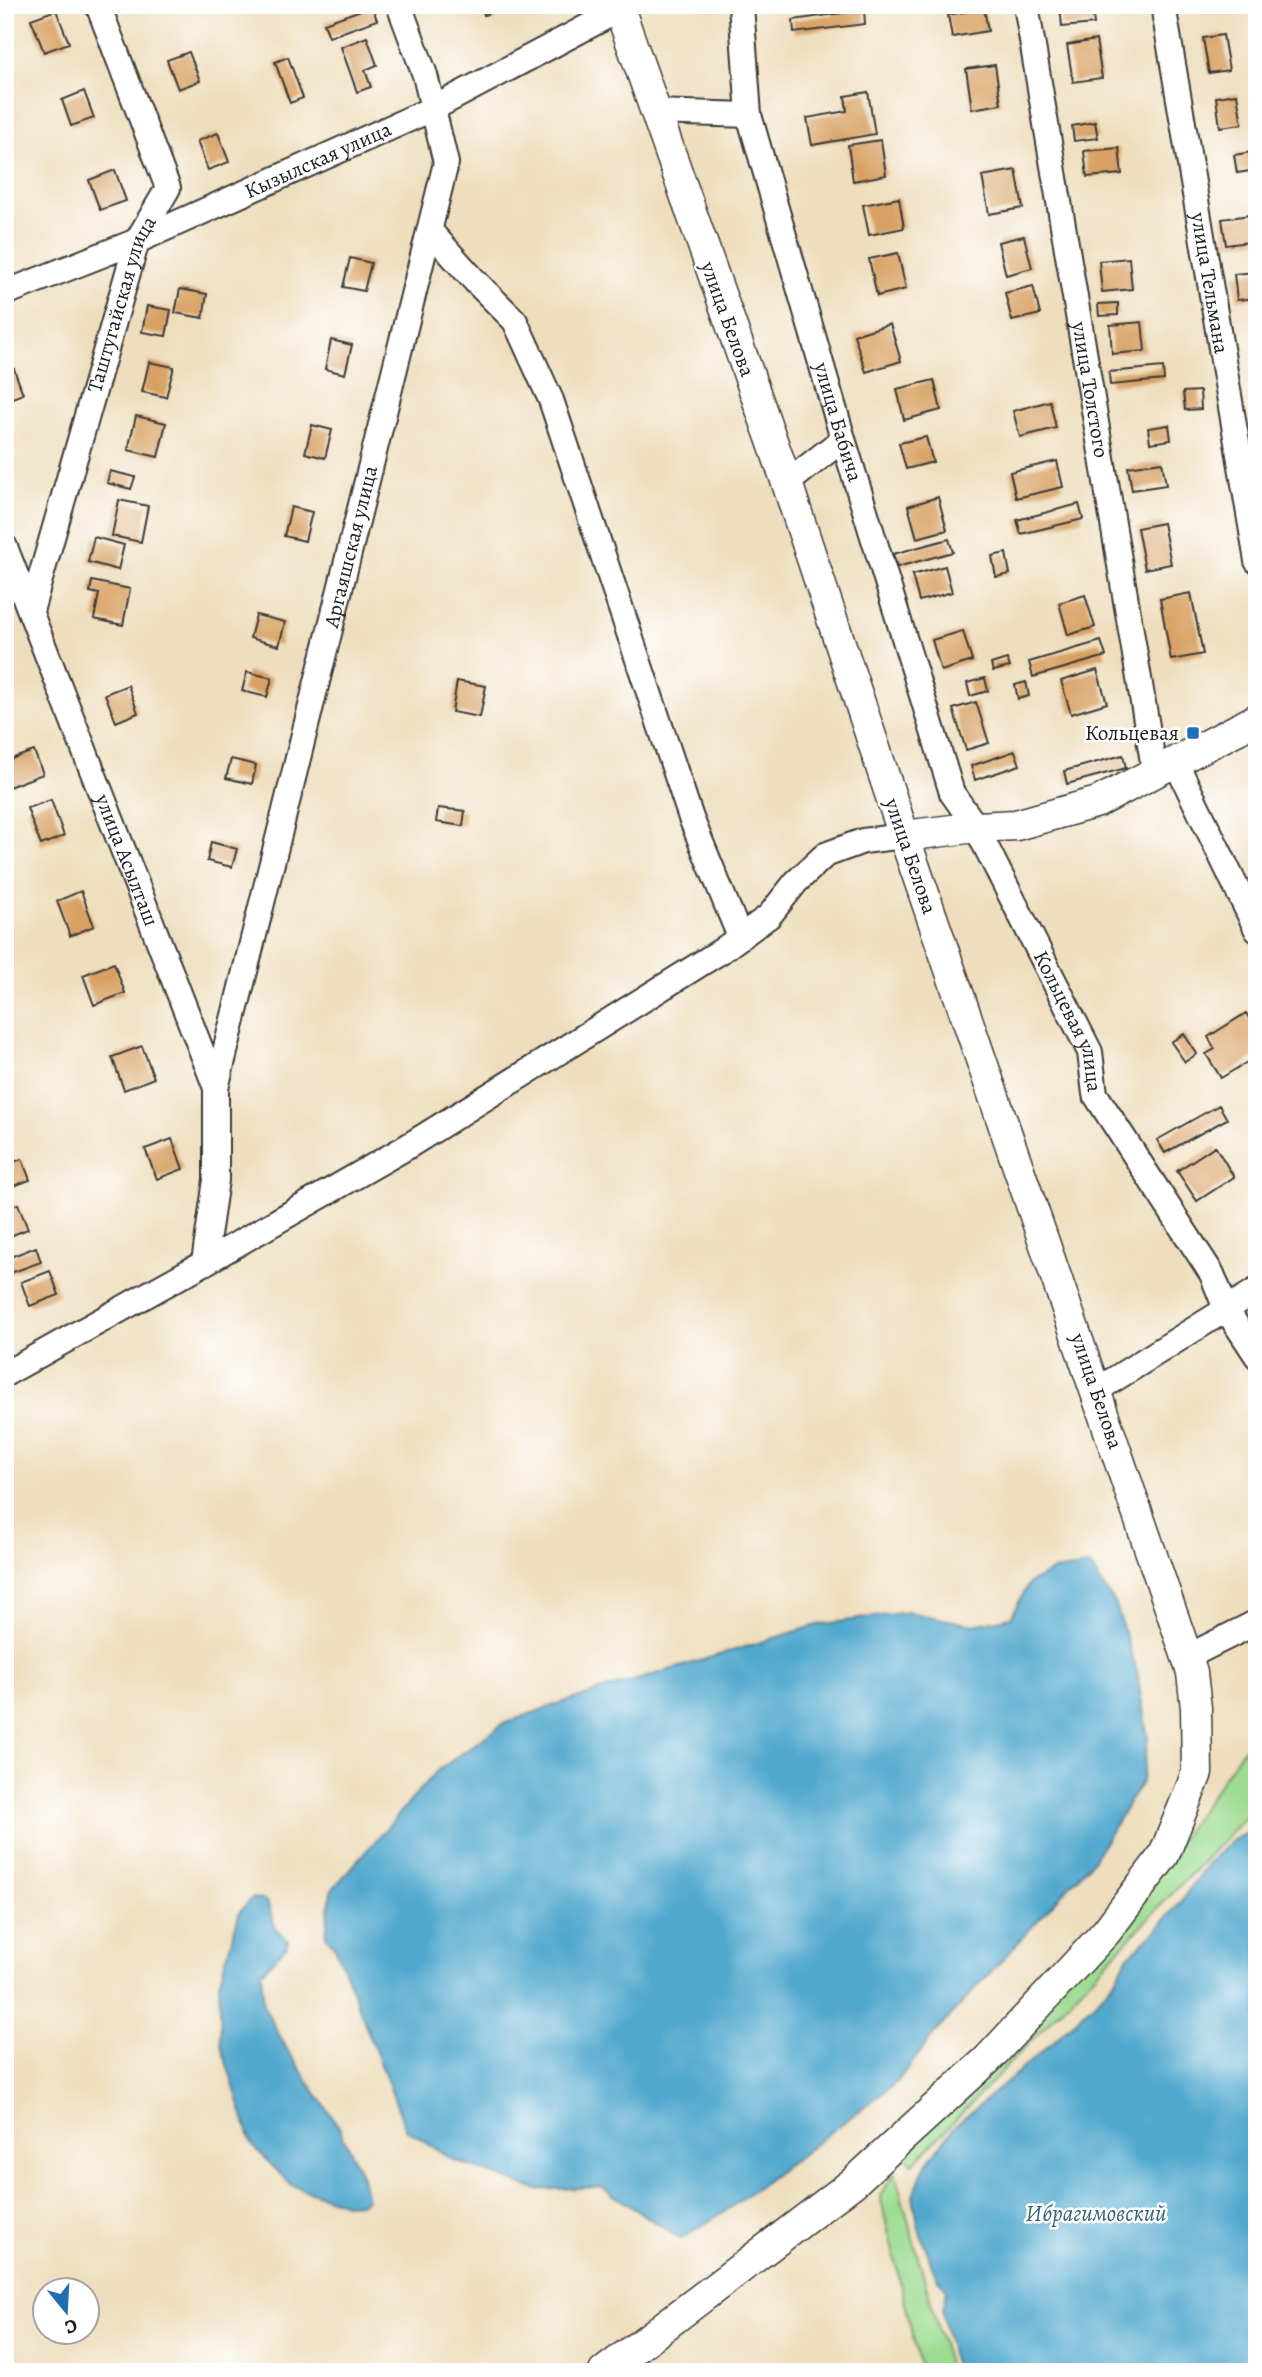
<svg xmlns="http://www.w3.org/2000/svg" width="1262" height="2377" viewBox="0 0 1262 2377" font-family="Alegreya,serif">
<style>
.green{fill:#9cdc91;stroke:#5c7c56;stroke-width:2}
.water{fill:#51a8ce;stroke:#366275;stroke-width:2}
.building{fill:#d8a164}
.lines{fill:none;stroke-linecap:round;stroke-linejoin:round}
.minor-casing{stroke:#3c3934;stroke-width:28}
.major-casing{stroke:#3c3934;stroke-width:33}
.minor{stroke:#fff;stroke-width:24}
.major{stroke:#fff;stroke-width:30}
.poi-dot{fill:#1f6fb2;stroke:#fff;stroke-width:2.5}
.labels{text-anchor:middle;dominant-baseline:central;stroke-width:5;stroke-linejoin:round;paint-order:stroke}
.street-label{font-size:21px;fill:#1c1c1c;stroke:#fff}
.poi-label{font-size:21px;fill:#1c1c1c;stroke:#fff;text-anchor:end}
.water-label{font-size:23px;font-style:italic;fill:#366275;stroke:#fff}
</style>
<rect width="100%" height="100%" fill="#fff"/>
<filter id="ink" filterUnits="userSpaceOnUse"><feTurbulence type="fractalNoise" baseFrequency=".0143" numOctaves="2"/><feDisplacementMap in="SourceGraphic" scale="14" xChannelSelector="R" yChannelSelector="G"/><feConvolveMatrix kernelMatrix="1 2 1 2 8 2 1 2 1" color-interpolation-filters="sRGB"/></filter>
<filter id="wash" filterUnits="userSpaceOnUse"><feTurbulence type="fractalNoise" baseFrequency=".00686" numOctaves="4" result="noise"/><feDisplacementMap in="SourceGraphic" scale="28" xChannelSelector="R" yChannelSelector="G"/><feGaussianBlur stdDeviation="1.57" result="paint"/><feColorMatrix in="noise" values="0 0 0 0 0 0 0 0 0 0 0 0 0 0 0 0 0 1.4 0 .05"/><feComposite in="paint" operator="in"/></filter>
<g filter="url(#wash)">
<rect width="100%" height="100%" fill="#eedebd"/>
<path class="green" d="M1257,1729V1805L913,2164L899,2150L1177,1844Z
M895,2173L950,2372H921L880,2196Z"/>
<path class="water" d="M1090,1566L1116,1606L1136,1668L1148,1738L1142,1781L1094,1859L936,2032L897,2082L730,2208L681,2239L601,2187L536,2190L453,2160L406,2129L336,1949L326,1936L331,1891L436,1772L503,1724L554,1705L817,1625L908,1612L974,1625L1011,1617L1029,1583L1052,1571Z
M1257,1827V2372H955L942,2311L946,2289L936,2276L919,2229L913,2196L924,2168L954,2127L1053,2042L1101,1996L1119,1974L1126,1959L1157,1930L1181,1901L1207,1864L1233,1840Z
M252,1898L267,1901L276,1930L289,1941L287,1946L261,1973L264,2007L288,2051L339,2127L362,2177L367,2200L362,2203L345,2204L291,2185L252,2145L221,2045L219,1983L240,1911Z"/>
<g id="blocks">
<path class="building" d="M481,5H513V6L484,15Z
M1060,5H1092L1094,24L1062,27Z
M372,6L377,20L329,37L324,23Z
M984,8L988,31L952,37L948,15Z
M56,10L69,43L44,52L31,19Z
M864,10L865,24L794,33L793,20Z
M1223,35L1229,70L1209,73L1203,38Z
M367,37L377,65L365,70L371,87L357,92L341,47Z
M1096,40L1102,78L1073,82L1067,45Z
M189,52L200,81L178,89L167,60Z
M288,57L303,98L290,103L275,62Z
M995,65L1001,104L972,109L966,69Z
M84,91L94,118L71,126L62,100Z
M868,92L875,134L812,145L807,118L847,111L845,96Z
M1237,94L1242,124L1220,127L1216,97Z
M1095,122L1098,138L1074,141L1072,126Z
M218,133L229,162L208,170L197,141Z
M881,140L886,175L853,181L848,145Z
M1119,148L1122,174L1087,177L1084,151Z
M1257,151V170L1237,173L1234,155Z
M115,170L126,201L100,210L89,180Z
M1016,170L1023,208L989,214L982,176Z
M899,198L904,228L869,235L863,205Z
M1257,214V241L1226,245L1222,219Z
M1024,236L1032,268L1006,275L998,242Z
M898,253L906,289L877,296L869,259Z
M350,258L371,263L364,291L343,287Z
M1129,258L1132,289L1102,292L1099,261Z
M1257,272V298L1237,300L1234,274Z
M1033,286L1040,314L1012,321L1005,293Z
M180,289L207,294L203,318L175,313Z
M1118,303V315L1099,316L1098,304Z
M147,306L171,310L166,336L142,332Z
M1142,322L1145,351L1112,354L1110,325Z
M890,324L901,361L866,372L854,335Z
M331,340L352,345L345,374L325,369Z
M149,362L174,367L166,397L142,392Z
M1163,367L1164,380L1110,385L1109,372Z
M14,369L23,394L5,401V373Z
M934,380L941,410L904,420L897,389Z
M1200,391L1201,409L1185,410L1183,392Z
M1050,401L1056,428L1020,437L1013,411Z
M136,416L166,423L158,457L128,450Z
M312,425L332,430L325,458L305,453Z
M1169,425L1171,440L1150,443L1148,428Z
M926,437L933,462L906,469L899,443Z
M1057,461L1063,487L1016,498L1010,472Z
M1162,462L1166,485L1132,490L1128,467Z
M110,471L135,477L131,489L107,483Z
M938,497L947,530L917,538L908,506Z
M119,500L148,506L141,542L112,536Z
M1079,504L1083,519L1021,534L1017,520Z
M291,507L312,512L305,541L284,536Z
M1163,523L1171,564L1145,569L1137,528Z
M94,537L124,545L118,570L88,562Z
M949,539L953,552L897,567L893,554Z
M1006,553L1010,574L996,577L992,556Z
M945,566L952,592L919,601L912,575Z
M92,581L130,589L123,625L94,619L99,594L90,592Z
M1191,593L1203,654L1171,660L1160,599Z
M1085,595L1095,627L1068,635L1059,603Z
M256,615L285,622L279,646L250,638Z
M963,631L972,661L941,671L932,640Z
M1101,641L1106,656L1033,677L1029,662Z
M1007,659L1010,667L993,671L991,664Z
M1097,670L1107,703L1071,714L1061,681Z
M247,672L272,678L267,697L242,691Z
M985,678L988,691L970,696L967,683Z
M457,681L486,686L480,717L452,712Z
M1026,682L1029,696L1018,699L1015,685Z
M128,685L138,713L116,722L105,694Z
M976,702L989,743L966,750L953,709Z
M34,751L43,774L6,788L5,761Z
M1015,751L1020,765L975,780L971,766Z
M1123,755L1126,768L1067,784L1064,771Z
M231,759L256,765L252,784L226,778Z
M51,800L64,836L41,845L27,808Z
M438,808L465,811L463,826L436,822Z
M211,842L237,849L232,867L207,861Z
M81,891L94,926L70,936L57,901Z
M114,963L125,993L94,1005L83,975Z
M1246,1013L1257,1031V1056L1221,1078L1206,1054L1215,1049L1208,1037Z
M1184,1034L1197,1054L1185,1062L1171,1042Z
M142,1046L154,1078L124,1090L112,1057Z
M1219,1105L1227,1119L1165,1153L1157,1140Z
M172,1139L183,1169L157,1179L145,1149Z
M1215,1146L1234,1177L1197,1201L1177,1171Z
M22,1159L30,1180L5,1189V1165Z
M18,1204L28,1229L5,1238V1209Z
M36,1247L41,1262L5,1275V1259Z
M50,1271L59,1295L30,1306L21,1282Z"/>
</g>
</g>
<g filter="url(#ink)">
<use href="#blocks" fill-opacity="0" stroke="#3c3934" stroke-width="2"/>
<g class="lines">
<defs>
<g id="minor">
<path id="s1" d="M741,5L749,115L843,439L952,793L976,827L1090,1052L1095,1094L1212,1274L1226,1309L1257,1356"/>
<path id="s2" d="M1026,5L1155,774"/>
<path id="s3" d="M1163,5L1257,561"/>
<path d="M654,112L749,115"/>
<path d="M430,231L475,281L515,321L551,400L691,818L735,925L742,936"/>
<path id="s4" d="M5,293L137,241L434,108L619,10"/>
<path d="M787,483L843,439"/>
<path id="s5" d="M5,547L216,1088V1180L204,1263L5,1374"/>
<path id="s6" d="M31,611L137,241L168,188L98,5"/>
<path d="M1176,763L1257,930"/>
<path id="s7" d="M216,1088L446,163L425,75L399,5"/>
<path d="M204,1263L405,1148L721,951L769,916L796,882L825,855L863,841L904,836"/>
<path d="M1097,1390L1257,1290"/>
<path d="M1187,1657L1257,1622"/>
</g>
<path id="major" d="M904,836L976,827L1016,825L1098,802L1257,719
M604,2372L854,2182L987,2060L1106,1932L1164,1855L1197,1773L1196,1708L1192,1673L1187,1657L904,836L787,483L618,5"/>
</defs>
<use href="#minor" class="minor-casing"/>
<use href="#major" class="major-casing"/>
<use href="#minor" class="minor"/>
<use href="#major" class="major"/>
</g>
</g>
<rect class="poi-dot" x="1186" y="726" width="14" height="14" rx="3.5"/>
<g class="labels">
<g class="street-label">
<text stroke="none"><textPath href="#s4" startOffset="340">Кызылская улица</textPath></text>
<text stroke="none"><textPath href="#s3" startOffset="282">улица Тельмана</textPath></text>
<text stroke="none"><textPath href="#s6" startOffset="320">Таштугайская улица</textPath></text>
<text transform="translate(728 319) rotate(70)">улица Белова</text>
<text stroke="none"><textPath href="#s2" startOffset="390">улица Толстого</textPath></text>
<text stroke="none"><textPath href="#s1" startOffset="430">улица Бабича</textPath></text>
<text stroke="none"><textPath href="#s7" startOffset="558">Аргаяшская улица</textPath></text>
<text transform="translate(911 856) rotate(71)">улица Белова</text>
<text stroke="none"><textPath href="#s5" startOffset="336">улица Асылташ</textPath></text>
<text stroke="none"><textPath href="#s1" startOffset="1076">Кольцевая улица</textPath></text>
<text transform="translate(1097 1391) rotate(71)">улица Белова</text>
</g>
<g class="poi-label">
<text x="1179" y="733">Кольцевая</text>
</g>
<g class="water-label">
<text x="1096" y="2213">Ибрагимовский</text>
</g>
</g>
<rect width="1262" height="2377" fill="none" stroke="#fff" stroke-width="28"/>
<g transform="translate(66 2311) rotate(162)"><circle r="33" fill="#ffffff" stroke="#a4a4a4" stroke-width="2"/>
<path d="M0-5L12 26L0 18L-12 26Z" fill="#1f6fb2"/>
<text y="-10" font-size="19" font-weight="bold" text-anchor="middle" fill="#1c1c1c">С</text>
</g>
</svg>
